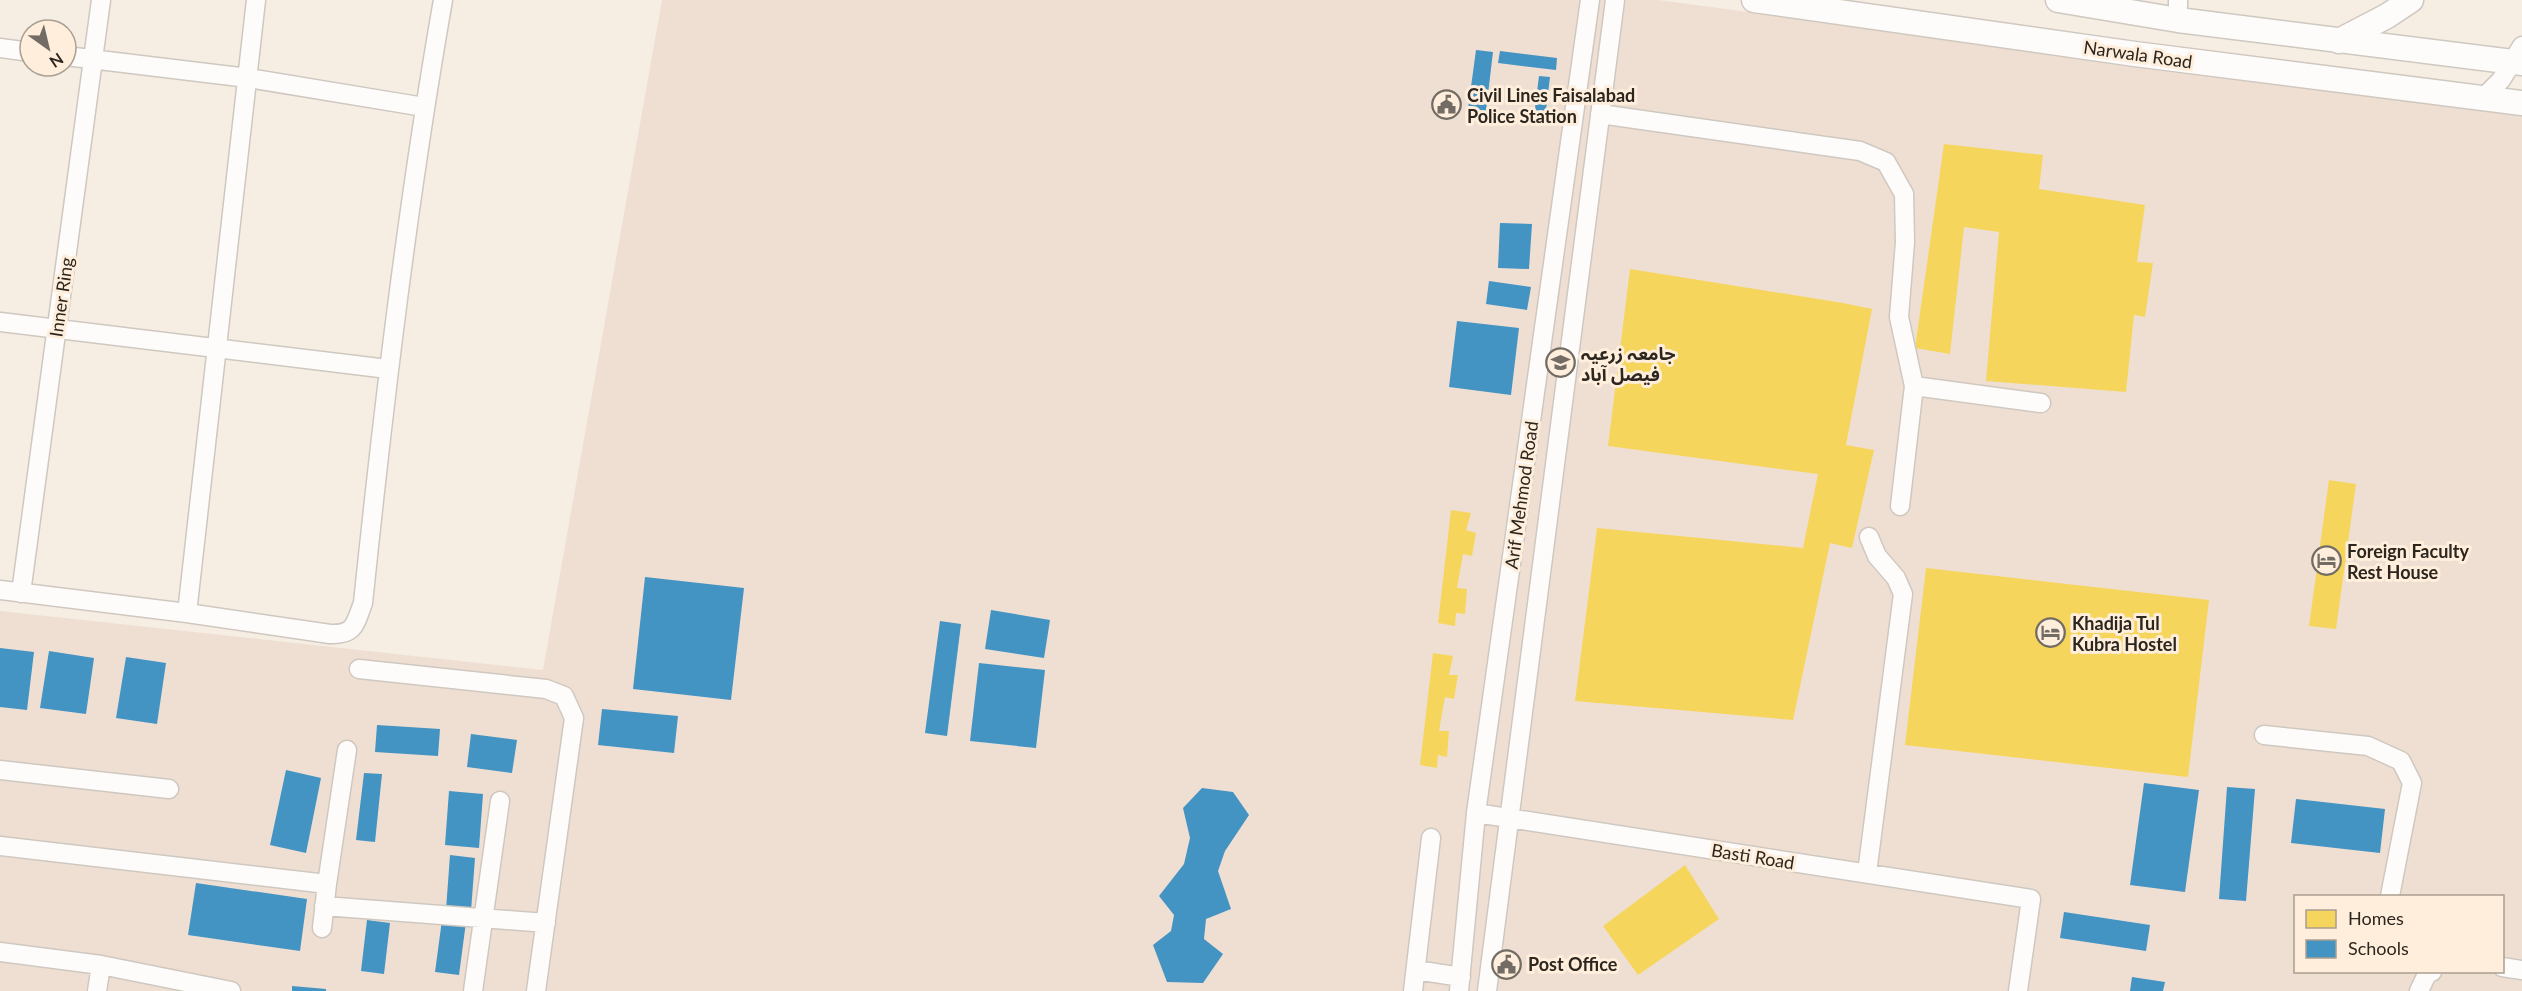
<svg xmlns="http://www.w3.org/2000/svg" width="2522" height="991" viewBox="0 0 2522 991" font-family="Lato,'Noto Sans Arabic',sans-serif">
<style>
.education{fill:#efdfd3;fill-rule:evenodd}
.homes{fill:#f6d55c}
.schools{fill:#4393c3}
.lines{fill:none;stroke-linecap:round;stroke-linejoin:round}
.minor-casing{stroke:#cfc8c0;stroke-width:21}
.major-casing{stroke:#cfc8c0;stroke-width:27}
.minor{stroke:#fefcfb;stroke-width:18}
.major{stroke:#fefcfb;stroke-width:24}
.labels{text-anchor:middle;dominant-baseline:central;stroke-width:6;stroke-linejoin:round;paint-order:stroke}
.street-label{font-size:18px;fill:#2c261f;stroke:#feeedb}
.poi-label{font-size:18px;font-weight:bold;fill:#2c261f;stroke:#feeedb;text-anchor:start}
</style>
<rect width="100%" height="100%" fill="#f6ede3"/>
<path class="education" d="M662,0H1658L2522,115V991H0V611L543,670ZM2296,896H2502V972H2296Z"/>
<path class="homes" d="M1944,144L2043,155L2039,189L2145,205L2137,262L2153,263L2145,317L2134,315L2126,392L1986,381L1999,232L1964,227L1950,354L1915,348Z
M1630,269L1843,303L1872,309L1846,445L1874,450L1852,548L1830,543L1793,720L1575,701L1597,528L1803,548L1818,474L1608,446Z
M2329,480L2356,484L2336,629L2309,626Z
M1451,510L1471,513L1466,530L1476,533L1472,556L1463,554L1457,588L1467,589L1465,614L1456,613L1455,626L1438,623Z
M1926,568L2209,600L2188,777L1905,745Z
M1433,653L1453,656L1449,675H1458L1454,699L1445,697L1439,731H1449L1447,757L1438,755L1437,768L1420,765Z
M1685,865L1719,919L1638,975L1603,926Z"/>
<path class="schools" d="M1476,50L1493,52L1486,111L1468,109Z
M1500,51L1557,58L1556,70L1498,63Z
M1539,76L1550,77L1545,118L1534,116Z
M1500,223L1532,224L1529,269L1498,268Z
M1489,281L1531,287L1527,310L1486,304Z
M1457,321L1519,328L1511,395L1449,387Z
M645,577L744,588L731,700L633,689Z
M991,610L1050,620L1044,658L985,649Z
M940,621L961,624L947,736L925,733Z
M0,648L34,652L27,710L0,707Z
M49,651L94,658L86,714L40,708Z
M126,657L166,663L157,724L116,718Z
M979,663L1045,670L1036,748L970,741Z
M602,709L678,716L674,753L598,745Z
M377,725L440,729L438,756L375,752Z
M471,734L517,740L512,773L467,767Z
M286,770L321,778L306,853L270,845Z
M364,773L382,774L375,842L356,840Z
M2144,783L2199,790L2185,892L2130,885Z
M2227,787L2255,789L2246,901L2219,899Z
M1202,788L1233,792L1249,815L1225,851L1218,871L1231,909L1206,919L1204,939L1223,954L1203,983L1167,982L1153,945L1171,931L1174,915L1159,896L1184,864L1190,838L1183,808Z
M449,791L483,794L479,848L445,845Z
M2296,799L2385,809L2380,853L2291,843Z
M450,855L475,858L471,911L446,910Z
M196,883L307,899L300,951L188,935Z
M2064,912L2150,925L2146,951L2060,938Z
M367,920L390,923L384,974L361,971Z
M442,920L466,922L459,975L435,972Z
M2132,977L2165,982L2163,991H2130Z
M292,986L326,989V991H292Z"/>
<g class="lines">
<defs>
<path id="minor" d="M2178,20V0
M0,48L30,52
M66,56L248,78L424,107
M2483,98L2501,80L2522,46
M1600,114L1860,151L1886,162L1904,194L1905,242L1899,317L1914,386L1900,506
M0,322L388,369
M1914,386L2041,403
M0,590L187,613L330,634C355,635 355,624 363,603C384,401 408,200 443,0
M21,593L101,0
M187,613L256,0
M359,669L546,689L564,696L574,718L536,991
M2264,735L2368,746L2401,761L2412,783L2390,896
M0,770L169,789
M1476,813L2031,899L2018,991
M0,846L327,884L322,928
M1867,873L1903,594L1896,578L1877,556L1869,537
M327,884L347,750
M324,906L546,923
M0,952L101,965L231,991
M2502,967L2522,970
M1416,970L1461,977
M97,991L101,965
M473,991L500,801
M1413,991L1431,838
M1459,991L1476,813L1590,0
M1487,991L1615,0
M2419,991L2427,974L2432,972"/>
<path id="major" d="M1754,0L2135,54L2522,103
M2058,0L2178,20L2522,63
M2339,41L2387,16L2411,0"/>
</defs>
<use href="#minor" class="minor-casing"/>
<use href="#major" class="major-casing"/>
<use href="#minor" class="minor"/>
<use href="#major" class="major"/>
</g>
<defs>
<symbol id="civic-ring" viewBox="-11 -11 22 22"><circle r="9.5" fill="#feeedb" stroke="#736c64" stroke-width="1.5"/><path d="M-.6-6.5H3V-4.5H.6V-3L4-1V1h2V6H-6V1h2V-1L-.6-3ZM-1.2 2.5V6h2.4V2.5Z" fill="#736c64"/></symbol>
<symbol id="university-ring" viewBox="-11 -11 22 22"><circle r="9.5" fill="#feeedb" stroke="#736c64" stroke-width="1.5"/><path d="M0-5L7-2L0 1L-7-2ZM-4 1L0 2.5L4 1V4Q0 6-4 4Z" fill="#736c64"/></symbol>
<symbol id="hotel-ring" viewBox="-11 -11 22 22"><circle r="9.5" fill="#feeedb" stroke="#736c64" stroke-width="1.5"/><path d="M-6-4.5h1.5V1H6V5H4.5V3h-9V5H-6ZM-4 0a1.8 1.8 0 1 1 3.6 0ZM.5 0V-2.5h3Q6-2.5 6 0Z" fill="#736c64"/></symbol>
</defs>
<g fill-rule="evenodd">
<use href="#civic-ring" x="1430" y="88" width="33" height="33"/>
<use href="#university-ring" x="1544" y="346" width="33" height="33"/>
<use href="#hotel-ring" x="2310" y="544" width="33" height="33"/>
<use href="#hotel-ring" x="2034" y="616" width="33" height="33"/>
<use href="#civic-ring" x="1490" y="948" width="33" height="33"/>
</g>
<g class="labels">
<g class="street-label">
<text transform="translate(2138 54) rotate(8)">Narwala Road</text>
<text transform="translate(61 297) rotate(-82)">Inner Ring</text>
<text transform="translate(1521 495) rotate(-82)">Arif Mehmod Road</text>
<text transform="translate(1753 856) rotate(9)">Basti Road</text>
</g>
<g class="poi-label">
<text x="1467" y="95">Civil Lines Faisalabad<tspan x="1467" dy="21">Police Station</tspan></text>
<text x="1581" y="353">جامعہ زرعیہ<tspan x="1581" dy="21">فیصل آباد</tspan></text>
<text x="2347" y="551">Foreign Faculty<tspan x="2347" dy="21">Rest House</tspan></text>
<text x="2072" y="623">Khadija Tul<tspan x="2072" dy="21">Kubra Hostel</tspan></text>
<text x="1528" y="964">Post Office</text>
</g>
</g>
<rect x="2294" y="895" width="210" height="78" fill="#feeedb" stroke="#aa9e90" stroke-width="1.5"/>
<rect x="2306" y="910" width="30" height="18" fill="#f6d55c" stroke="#aa9e90" stroke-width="1.5"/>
<text x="2348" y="925" font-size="18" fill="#2c261f">Homes</text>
<rect x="2306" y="940" width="30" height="18" fill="#4393c3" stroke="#aa9e90" stroke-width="1.5"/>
<text x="2348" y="955" font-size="18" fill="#2c261f">Schools</text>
<g transform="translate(48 48) rotate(146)"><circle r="28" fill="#feeedb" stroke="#aa9e90" stroke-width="1.5"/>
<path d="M0-4.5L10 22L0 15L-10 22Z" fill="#736c64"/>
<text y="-9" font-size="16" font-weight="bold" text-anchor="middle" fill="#2c261f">N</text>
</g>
</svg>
